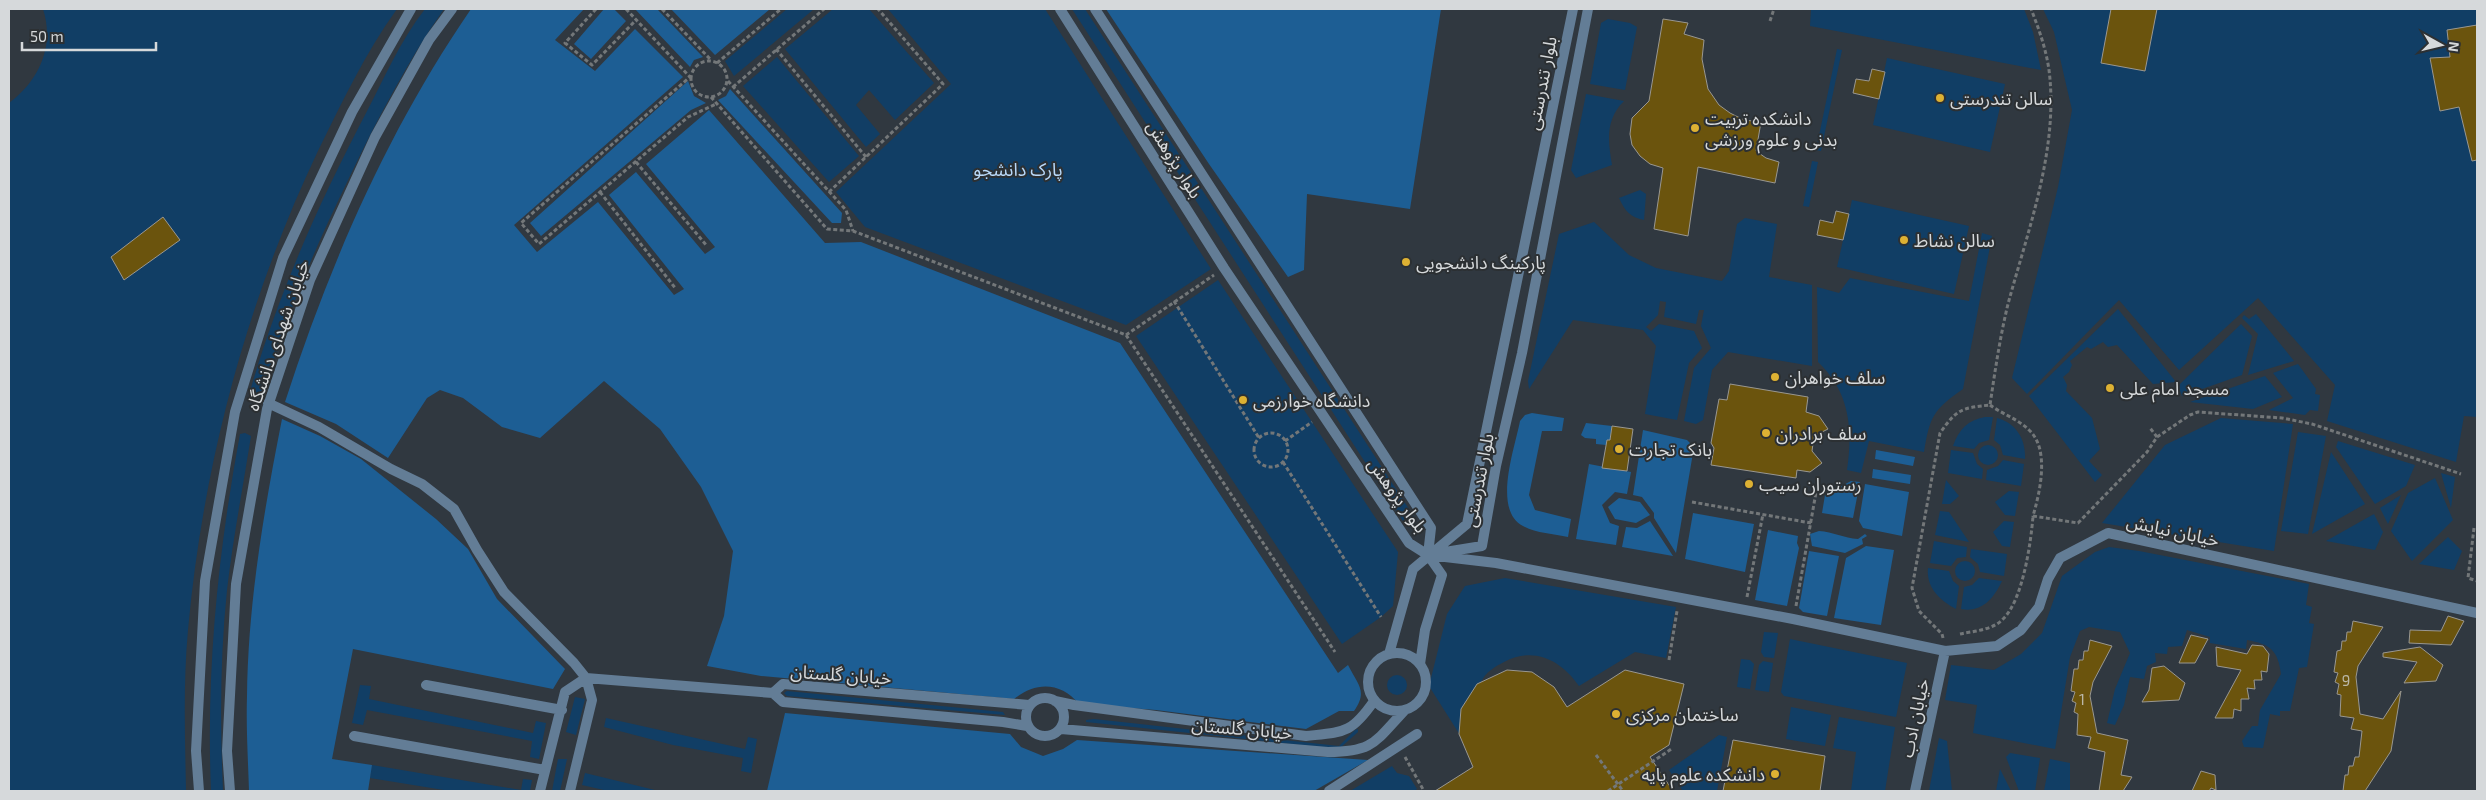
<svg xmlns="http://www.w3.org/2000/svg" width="2486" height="800" viewBox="0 0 2486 800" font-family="'Exo 2','Noto Sans Arabic',sans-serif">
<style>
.built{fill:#303840}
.green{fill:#113e65}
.forest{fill:#1d5e94}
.building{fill:#6b540d;stroke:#999791}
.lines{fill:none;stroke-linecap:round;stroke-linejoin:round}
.path{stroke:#737779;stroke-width:3;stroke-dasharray:4 2.5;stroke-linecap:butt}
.service{stroke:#637d96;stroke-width:10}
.path-bridge{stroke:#737779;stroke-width:3;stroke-dasharray:4 2.5;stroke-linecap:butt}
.poi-dot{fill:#ddb133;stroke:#2c3033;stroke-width:2}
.labels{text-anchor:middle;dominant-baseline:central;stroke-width:4;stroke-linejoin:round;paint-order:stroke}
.number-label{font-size:15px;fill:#bbb8a8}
.street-label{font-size:18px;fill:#d6d9db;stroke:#2c3033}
.poi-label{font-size:18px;fill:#d6d9db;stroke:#2c3033;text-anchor:start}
.park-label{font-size:18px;fill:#b9d9f9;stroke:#2c3033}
</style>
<rect width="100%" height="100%" fill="#2c3033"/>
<path class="built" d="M9,9H2477V791H9Z"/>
<path class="green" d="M43,9H397C365,53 341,104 317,153C246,303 203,465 188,630C183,683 185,738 186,791H9V103C39,81 55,46 43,9Z
M425,9H444C407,62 377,120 349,178C315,248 284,319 264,394L257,396L251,388C279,292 319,203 365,115C384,79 400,41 425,9Z
M787,9H814L734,76L725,61Z
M833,9H869L934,83L895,120L869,90L856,105L880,134L866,147L785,49Z
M888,9H1045L1211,269L1126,325L865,227L836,192L951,84Z
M1072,9H1085L1416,520L1415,528L1407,527Z
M1811,9H2024L2033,32L2041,70L1810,26Z
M2043,9H2477V417L2464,416L2456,462L2327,421L2335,385L2258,298L2179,370L2119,300L2027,394L2012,378L2058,187L2072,110L2054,32Z
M1608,19L1630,23L1637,27L1625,90L1590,84L1601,23Z
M1837,49L1842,50L1821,151L1816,150Z
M777,57L859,156L829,182L743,86Z
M1887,58L2005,84L1990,152L1873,125Z
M1586,94L1624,101C1605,120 1608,141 1612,165L1576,178L1571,170Z
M1812,161L1818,162L1809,207L1803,206Z
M1640,190L1646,194L1644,220C1630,217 1625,211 1619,198Z
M1852,200L1969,226L1954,294L1837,267Z
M1745,218L1777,224L1769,277L1812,285V366L1728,352L1712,370L1703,420L1696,424L1684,421L1694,368L1711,348L1701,326L1704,310H1699L1696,324L1664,317L1666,302L1660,301L1658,315L1646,327L1651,331L1659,324L1694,331L1702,348L1689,363L1677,420L1645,414L1656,346L1643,330L1573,320L1529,389L1528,381L1559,234L1594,222L1629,255L1656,268L1722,281L1729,271L1737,224Z
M1982,233L1992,236L1963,389C1933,410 1930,416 1924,452L1869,441L1861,473L1847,470C1853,429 1850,392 1818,362L1817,287L1839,293L1850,278L1969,301Z
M1218,280L1398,552L1393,606L1381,617L1342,644L1136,336Z
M2118,309L2176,382L2153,384L2117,345L2108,347L2103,342L2091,349L2087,347L2070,361L2072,365L2069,372L2063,377L2067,385L2066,391L2092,418L2100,449L2089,461L2102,475L2095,482L2029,396Z
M2256,314L2294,361L2248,375L2258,334L2242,318L2244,315L2249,319Z
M2241,324L2252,336L2242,375L2182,396L2178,386Z
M2298,364L2316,389L2315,394L2320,395L2318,411L2310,410L2305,415L2269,410L2293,398L2273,373Z
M2265,376L2282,397L2253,409L2190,402Z
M1985,417H1993L1989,440L1979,443L1974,449L1953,446C1959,429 1968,420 1985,417Z
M1997,418C2016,423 2026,439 2025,459L2003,455L2000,445L1994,440Z
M2221,418L2293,424L2274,551L2102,523L2165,445Z
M2298,432L2326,436L2308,534L2281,531Z
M245,433L251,436C243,487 233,538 227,590C220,657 220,724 223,791H211C206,670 218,553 240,434Z
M2338,441L2415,465L2406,486L2375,504L2336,447Z
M1978 455a10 10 0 1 1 20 0a10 10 0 1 1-20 0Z
M1951,450L1973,453L1977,464L1983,469L1982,479L1948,473Z
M2331,452L2365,504L2312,534Z
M2003,460L2024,464L2021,486L1986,480L1987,470L1998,466Z
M2441,473L2455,477L2451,508Z
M2435,478L2453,520L2412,561L2391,531L2408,493Z
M1946,480L1959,496L1950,504H1942Z
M2009,491L2019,492L2015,516L2005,515L1995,502Z
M2401,495L2388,524L2380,508Z
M1940,511L1949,512L1969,542L1935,535Z
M2374,514L2383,532L2375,550L2326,541Z
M2004,521L2014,522L2010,547L2002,546L1993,532Z
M2448,537L2462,551L2454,570L2419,564Z
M1934,541L1967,547L1966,557L1957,558L1951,566L1930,563Z
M2109,547L2139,551L2309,584L2306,605L2312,607L2309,623L2314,624L2307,667L2299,668L2290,711H2280V716L2270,714L2263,748L2244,747L2242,741L2252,726H2258L2260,710L2281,674C2278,650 2270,644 2247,640L2246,649L2210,643V637L2187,630L2182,646L2168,647L2167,654L2155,653L2156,662L2147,666L2144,679L2130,677L2124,705L2115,725L2107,723L2115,689L2130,653L2120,632L2089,627L2080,631L2070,657L2055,749L1973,733L1977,705L1945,700L1951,665L1994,670L2021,654L2042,633L2062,576L2095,552Z
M1971,549L2007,554L2004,576L1980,572L1978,564L1970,557Z
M1955 571a10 10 0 1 1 20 0a10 10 0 1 1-20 0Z
M1928,568L1949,571L1953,581L1959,586L1956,609C1939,600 1926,587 1928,568Z
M1505,578L1676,607L1666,658L1635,652L1579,686C1561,660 1534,646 1504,662C1494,667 1486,672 1481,682C1475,691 1474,739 1472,754L1429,686L1447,614L1465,586Z
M1979,578L2002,581C1994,598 1982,613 1961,609L1964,587L1972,585Z
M1764,632L1778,633L1774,658L1764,657L1761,652Z
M1790,639L1907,663L1896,717L1784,696L1781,692Z
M1741,659L1750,660L1754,664L1750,689L1737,687Z
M1763,661L1773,663L1769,692L1755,690L1759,665Z
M1387 685a10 10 0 1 1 20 0a10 10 0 1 1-20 0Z
M360,685L371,686L369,699L533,733L536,721L546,723L539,759L530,757L532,741L367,710L363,725L352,723Z
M787,691L1003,712L1005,715L787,696L784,693Z
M575,697L585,699L576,735L566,732Z
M1791,707L1831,715L1825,746L1786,739Z
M1839,717L1895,727L1885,791H1851L1856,752L1833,748Z
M606,718L745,749L748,737L757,739L751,773L741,771L743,758L673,745L604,727Z
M1094,719L1339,746L1355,730L1358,729V732L1339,749L1086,722V720Z
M1719,735L1727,737L1717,791H1683L1669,770Z
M1939,738L1947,741L1952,791H1929Z
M2010,753L2040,758L2035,791H2019L2006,757Z
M558,759H567L560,791H552Z
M2050,759L2070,763V791H2044Z
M372,765L521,790L523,779L532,780L530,791H450L370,778Z
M1392,766L1397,773L1409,776L1417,789L1414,791H1350Z
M2000,769L2011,791H1996Z
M585,773L659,791H608L582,785Z"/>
<path class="forest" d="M471,9H584L555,40L595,71L635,29L683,77L514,225L537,252L598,202L674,295L684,289L609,195L636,172L705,254L715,247L646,164L709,110L825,243L861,242L1120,343L1338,673L1348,665C1358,685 1368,691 1354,711H1339L1306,729L1156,710L1079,704C1061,682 1036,681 1014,699L761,676L707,666L724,616L733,551L701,487L660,429L604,381L540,438L502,427L463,398L440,390L427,398L388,458L336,424L285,402C330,263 388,130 471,9Z
M604,9H614L626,21L591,59L574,44Z
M635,9H657L703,57L694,60L690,67Z
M671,9H770L715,55Z
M1106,9H1441L1410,209L1307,194L1304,270L1288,277L1209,164Z
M688,81L694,96L706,103L691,110L541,236L530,223Z
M730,89L842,213L841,223H832L718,100L726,96Z
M1532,413L1564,418L1562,431H1542L1529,495L1535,510L1571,519L1568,537C1554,534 1535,533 1523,526C1492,510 1515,448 1520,421L1525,415Z
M282,419L320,436L361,459L436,519L468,549L497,599L565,669L553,689L353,649L332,759L372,765L368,791H249C248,759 246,727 247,696C248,603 264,510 282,419Z
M1586,423L1612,426L1610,440H1607L1606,445L1596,444V439L1585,438L1581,435Z
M1643,430L1687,440L1694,447L1676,553L1654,518V513L1642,497L1633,495Z
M1876,450L1915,457L1913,466L1875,459Z
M1589,464L1631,472L1627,494L1615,492L1602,505L1610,523L1619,526L1616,545L1576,539Z
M1873,469L1911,475L1910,484L1872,478Z
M1851,481L1860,482L1853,518L1822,513L1825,495Z
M1865,484L1909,492L1902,536L1863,528L1859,521Z
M1619,498L1640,502L1650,515L1636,523L1615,519L1608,507Z
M1693,513L1754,524L1745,572L1685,559Z
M1650,521L1673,556L1622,547L1626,527L1637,528Z
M1768,530L1798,536L1797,543L1799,548L1787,606L1755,600Z
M1819,531C1833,532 1844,538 1858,539L1865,534L1867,536L1862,539L1863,544L1845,553L1812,546L1810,534Z
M1866,546L1894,550L1881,625L1834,618L1846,558Z
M1809,551L1839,556L1827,616L1803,612L1799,608Z
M785,713L1010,734L1021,747L1043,756L1063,749L1077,740L1368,760L1314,791H767Z"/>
<path class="building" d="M2111,9H2157L2145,71L2101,63Z
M1663,19L1688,23L1684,34L1704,40L1702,59L1708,89L1719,105L1730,113L1744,120L1761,122L1756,151L1766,158L1779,162L1775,183L1698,167L1688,236L1654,229L1663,168L1650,164L1640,156L1632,145L1630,134L1632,118L1649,101Z
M2477,25V160L2472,161L2459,107L2440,111L2430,58L2450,57L2447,30Z
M1872,69L1885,72L1879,99L1853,93L1856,79L1869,81Z
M1836,211L1849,214L1843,240L1817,235L1820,220L1833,223Z
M163,217L180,240L124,280L111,257Z
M1730,384L1808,397L1806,412L1819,416L1828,429L1814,436L1812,451L1822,463L1810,472L1797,470L1796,478L1711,465L1714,448L1711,443L1719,399L1727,400Z
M1612,426L1633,429L1627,471L1602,468L1607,440H1610Z
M2448,616L2464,621L2451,645L2409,643L2410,630L2441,631Z
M2353,621L2383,627L2358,666L2356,677L2360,714L2383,719L2401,691L2391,751L2365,791H2343L2345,775H2348L2349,766H2353L2355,757H2359L2362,731L2351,729L2354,718L2340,716L2341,695L2337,694L2339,684L2335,682L2338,673L2334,672L2337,651L2341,650L2342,641H2346L2347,632H2351Z
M2191,635L2208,639L2195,663H2179Z
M2090,640L2112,646L2093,682L2090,696L2097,733L2128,740L2121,775L2132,777L2123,791H2099L2105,752L2088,748L2091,737L2077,735L2078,714L2074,712L2076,703L2072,701L2075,692L2071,691L2074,669H2078L2079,660H2083L2084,651H2088Z
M2252,645L2263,646L2269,654L2267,672L2261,671L2262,680H2254L2255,689L2247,688L2249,699H2241V711L2234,709L2233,718H2215L2241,670L2217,666L2216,647L2247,654Z
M2420,647L2443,665L2436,681L2404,683L2417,662L2383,657V653Z
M2164,666L2185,683L2179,700L2142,702L2149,690L2152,668Z
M1507,670L1532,672L1554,687L1567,707L1625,670L1684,684L1669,745L1650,757L1673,791H1435L1473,767L1459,734L1461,709L1477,684Z
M1733,740L1825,756L1820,791H1723Z
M2201,771L2215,775L2216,790L2211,788L2209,791H2192Z"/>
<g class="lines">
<path class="path" d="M596,9L565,43L592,65L636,20
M626,9L690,77L521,223L539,244L688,117L716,104
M662,9L711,60
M1770,21L1774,9
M776,49L866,157
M691 79a18 18 0 1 1 36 0a18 18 0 1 1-36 0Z
M717,63L781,9
M728,81L846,210L853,231
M733,87L824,9
M711,97L827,229L853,231L1126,335L1335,652
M636,162L707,246
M600,192L676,289
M829,192L943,84L878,9
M1174,301L1259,438
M1126,335L1214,275
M1990,405C2002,414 2018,419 2029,430C2050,449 2040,492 2033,516L2078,523L2147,452L2157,437L2150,428
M1254 450a17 17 0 1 1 34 0a17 17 0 1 1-34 0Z
M2157,437L2190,415L2198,412L2282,418L2312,424L2461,474
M1285,441L1312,422
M1283,462L1381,617
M1692,502L1811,523
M2474,528L2468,578L2477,581
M1747,597L1763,514
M1796,606L1818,481
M1960,634C1974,631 1993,630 2003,619C2023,600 2031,542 2033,516
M1943,638L1942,634L1919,611L1912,588L1940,433C1957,409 1961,408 1990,405C1995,371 2000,337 2008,304C2028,230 2059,148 2049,70C2046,49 2039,29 2031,9
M1669,660L1677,611
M1405,757L1424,791
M1608,791L1673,748"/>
<path class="service" d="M1060,9L1224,268L1409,543L1428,555L1442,575L1425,630L1420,664
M1095,9L1431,528L1428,555
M268,403L319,427L391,469L422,484L454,509L477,550L504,592L574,663L586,678L592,700L570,791
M1439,553L1482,546L1496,466L1522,353L1588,9
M1428,555L1496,563L1793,619L1945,651L1997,646L2021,630L2039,607L2048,579L2060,558L2108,533L2477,613
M1368 682a29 29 0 1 1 58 0a29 29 0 1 1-58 0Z
M1389,654L1413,569L1467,524L1573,9
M426,685L562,710
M773,693L783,702L1003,722L1027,726
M1026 717a19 19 0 1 1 38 0a19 19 0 1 1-38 0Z
M1055,701L1074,705L1306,736C1344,732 1351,734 1374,701
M1061,729L1328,752C1373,752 1375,742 1404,711
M354,736L545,770
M199,791L196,751L205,581L235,412L283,258L352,112L411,9
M230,791L227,751L236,584L267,409L310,280L375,137L429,40L452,9
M540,791L565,692L586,678L773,693L783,684L1029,705
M1329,791L1417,734
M1915,791L1945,651"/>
<path class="path-bridge" d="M1596,755L1623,791"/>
</g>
<g class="poi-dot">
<circle cx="1940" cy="98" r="5"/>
<circle cx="1695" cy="128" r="5"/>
<circle cx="1904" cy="240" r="5"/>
<circle cx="1406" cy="262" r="5"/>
<circle cx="1775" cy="377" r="5"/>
<circle cx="2110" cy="388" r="5"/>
<circle cx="1243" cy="400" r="5"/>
<circle cx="1766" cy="433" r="5"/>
<circle cx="1619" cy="449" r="5"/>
<circle cx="1749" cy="484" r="5"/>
<circle cx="1616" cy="714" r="5"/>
<circle cx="1775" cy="774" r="5"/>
</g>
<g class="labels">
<g class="number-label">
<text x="2346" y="680">9</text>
<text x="2082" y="699">1</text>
</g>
<g class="street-label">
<text transform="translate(1541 83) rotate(-79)">بلوار تندرستی</text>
<text transform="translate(1175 159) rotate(58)">بلوار پژوهش</text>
<text transform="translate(277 335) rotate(-71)">خیابان شهدای دانشگاه</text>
<text transform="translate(1478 480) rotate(-79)">بلوار تندرستی</text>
<text transform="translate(1398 495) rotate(54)">بلوار پژوهش</text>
<text transform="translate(2173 530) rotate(12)">خیابان نیایش</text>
<text transform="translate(841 674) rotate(4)">خیابان گلستان</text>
<text transform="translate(1914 718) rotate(-78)">خیابان ادب</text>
<text transform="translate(1242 728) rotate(5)">خیابان گلستان</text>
</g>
<g class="poi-label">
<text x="1950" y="98">سالن تندرستی</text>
<text x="1705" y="118">دانشکده تربیت<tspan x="1705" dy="21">بدنی و علوم ورزشی</tspan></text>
<text x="1914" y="240">سالن نشاط</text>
<text x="1416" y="262">پارکینگ دانشجویی</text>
<text x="1785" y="377">سلف خواهران</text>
<text x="2120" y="388">مسجد امام علی</text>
<text x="1253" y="400">دانشگاه خوارزمی</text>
<text x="1776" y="433">سلف برادران</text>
<text x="1629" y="449">بانک تجارت</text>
<text x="1759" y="484">رستوران سیب</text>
<text x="1626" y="714">ساختمان مرکزی</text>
<text x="1765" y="774" text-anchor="end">دانشکده علوم پایه</text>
</g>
<g class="park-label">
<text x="1018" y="169">پارک دانشجو</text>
</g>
</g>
<rect width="2486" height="800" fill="none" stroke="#d6d9db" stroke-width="20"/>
<g transform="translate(2441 45) rotate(98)" stroke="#2c3033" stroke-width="4" paint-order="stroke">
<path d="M0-4L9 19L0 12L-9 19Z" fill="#d6d9db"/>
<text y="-8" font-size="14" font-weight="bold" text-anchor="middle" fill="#d6d9db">N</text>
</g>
<path d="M22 42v8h134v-8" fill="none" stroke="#d6d9db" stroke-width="2.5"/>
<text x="30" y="42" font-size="15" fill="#d6d9db" stroke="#2c3033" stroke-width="4" paint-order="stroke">50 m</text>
</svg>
